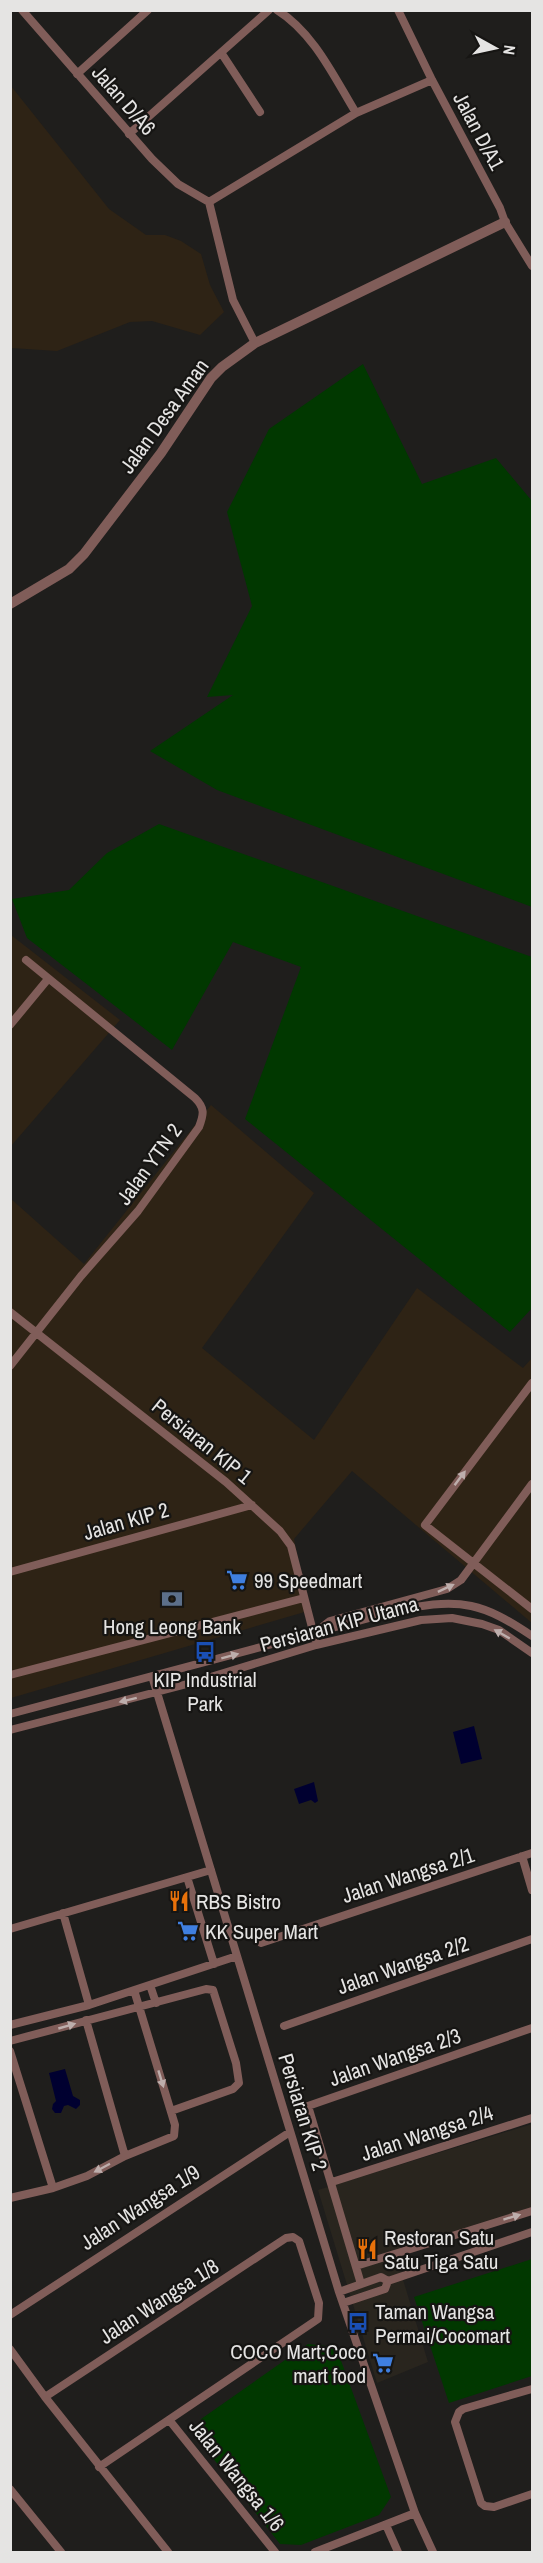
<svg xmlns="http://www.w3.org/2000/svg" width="543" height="2563" viewBox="0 0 543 2563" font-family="'Archivo Narrow',sans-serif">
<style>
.built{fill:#29251e}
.industrial{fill:#2e2315}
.green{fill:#013800}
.water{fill:#000030}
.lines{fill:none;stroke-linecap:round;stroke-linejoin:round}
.minor{stroke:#805d59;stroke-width:8}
.tertiary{stroke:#805d59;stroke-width:10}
.oneway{fill:#bdaeac}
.labels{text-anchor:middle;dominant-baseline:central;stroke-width:4.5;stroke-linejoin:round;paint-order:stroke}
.street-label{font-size:21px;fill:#e5e4e3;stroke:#161513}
.poi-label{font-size:21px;fill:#e5e4e3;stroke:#161513;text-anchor:start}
</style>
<rect width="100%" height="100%" fill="#1f1e1c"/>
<path class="built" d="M532,2124V2207L394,2250L428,2362L377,2383L318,2190Z"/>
<path class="industrial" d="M11,86L109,209L146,235H165L181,241L201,254L210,285L224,312L200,335L152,321L130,322L57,351L11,348Z
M11,935L120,1020L11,1146Z
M211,1105L314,1193L202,1348L314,1440L417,1288L523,1368L532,1358V1623L352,1471L294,1539L308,1611L11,1698L10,1198L84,1264Z"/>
<path class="green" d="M363,364L422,484L496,458L532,501V907L217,790L150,751L233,695L207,697L252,606L227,512L269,429Z
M159,824L532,957V1308L510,1332L245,1119L301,967L233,942L172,1050L27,938L12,899L69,890L107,853Z
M532,2259V2376L449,2403L414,2297Z
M308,2344L336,2347L391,2497L379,2515L301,2545L280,2544L198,2439L201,2419Z"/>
<path class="water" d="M474,1726L482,1759L461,1764L453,1732Z
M314,1782L318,1801L315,1803L311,1800L299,1804L294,1789Z
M65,2069L73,2096L80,2100V2105L76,2109L68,2105L64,2106L61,2113H55L52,2109L53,2104L56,2101L49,2073Z"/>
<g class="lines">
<path class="minor" d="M22,10L152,159L178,184L209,202L233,300L255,343
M277,10C314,33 334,77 356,113
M398,10L432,80L500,208L505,222L532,266
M222,54L260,112
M77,74L148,10
M129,134L269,10
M209,202L356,113L432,80
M10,1025L48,979
M10,1312L226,1482L280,1531L291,1546L315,1639
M10,1366L81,1276L138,1211L199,1127C204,1114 205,1108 195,1098L26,960
M532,1383L425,1525L532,1609
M10,1572L252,1505
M316,1632L330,1621L447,1589L461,1580L532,1484
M10,1675L304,1598
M152,1676L339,2292L415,2513L433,2552
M10,1714L403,1609C462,1598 483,1603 532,1636
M10,1730L191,1683L316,1645L421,1620L452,1618L482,1624L499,1630L532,1653
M522,1856L532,1890
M187,1877L214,1964
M63,1913L89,2005
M10,1929L211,1870
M261,1943L532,1853
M150,1985L156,2003
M86,2020L125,2156
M10,2025L89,2005L237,1956
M284,2026L532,1939
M10,2041L206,1989L213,1990L236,2063L239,2083L233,2089L171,2111
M10,2051L53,2188
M332,2182L532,2118
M10,2198L53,2188L87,2176L125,2156L174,2136L175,2125L134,1990
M356,2266L532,2211
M361,2284L308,2106L532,2028
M339,2292L381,2277L388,2281
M343,2303L385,2289L388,2281L532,2232
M10,2315L290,2132
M10,2349L45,2397L168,2552
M532,2389L463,2409L459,2412L455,2422L481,2503L485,2506L494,2507L532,2494
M45,2397L286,2238L293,2237L299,2241L319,2303L318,2319L99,2467
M170,2421L275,2552
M10,2489L61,2552
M386,2525L398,2552
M315,2552L415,2513"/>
<path class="tertiary" d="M10,604L69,569L84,554L161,453L211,378L222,367L255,343L505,222"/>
</g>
<defs><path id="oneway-solid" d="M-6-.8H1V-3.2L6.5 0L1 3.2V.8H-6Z" transform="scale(1.5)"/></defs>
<g class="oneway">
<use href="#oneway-solid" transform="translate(460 1478) rotate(-53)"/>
<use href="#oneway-solid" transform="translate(446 1588) rotate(-25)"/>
<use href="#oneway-solid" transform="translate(502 1634) rotate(-150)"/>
<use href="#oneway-solid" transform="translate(230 1656) rotate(-15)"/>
<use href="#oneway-solid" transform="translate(128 1700) rotate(166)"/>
<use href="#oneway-solid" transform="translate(67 2026) rotate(-16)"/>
<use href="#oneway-solid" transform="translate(161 2079) rotate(73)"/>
<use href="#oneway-solid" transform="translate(102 2168) rotate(152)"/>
<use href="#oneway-solid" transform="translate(512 2217) rotate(-17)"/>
</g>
<defs>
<symbol id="supermarket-bare" viewBox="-9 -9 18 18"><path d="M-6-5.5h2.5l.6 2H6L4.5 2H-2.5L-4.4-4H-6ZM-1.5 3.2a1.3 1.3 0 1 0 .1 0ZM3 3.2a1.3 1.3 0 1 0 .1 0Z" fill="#3f7fe0" stroke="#161513" stroke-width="2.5" paint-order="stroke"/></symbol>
<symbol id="bank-bare" viewBox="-9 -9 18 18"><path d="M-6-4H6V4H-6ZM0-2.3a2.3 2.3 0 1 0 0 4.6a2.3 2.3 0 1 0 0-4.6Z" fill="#5c6f8a" stroke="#161513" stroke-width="2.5" paint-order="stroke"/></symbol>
<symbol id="bus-bare" viewBox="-9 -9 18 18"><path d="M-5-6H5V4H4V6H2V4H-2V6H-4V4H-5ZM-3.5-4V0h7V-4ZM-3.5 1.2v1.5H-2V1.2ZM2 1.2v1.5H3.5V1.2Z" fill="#1a4fb4" stroke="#161513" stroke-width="2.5" paint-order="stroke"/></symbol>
<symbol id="restaurant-bare" viewBox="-9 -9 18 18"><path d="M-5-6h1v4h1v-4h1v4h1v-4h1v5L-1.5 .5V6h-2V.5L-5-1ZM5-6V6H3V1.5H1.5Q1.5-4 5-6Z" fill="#e8710a" stroke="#161513" stroke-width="2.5" paint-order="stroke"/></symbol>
</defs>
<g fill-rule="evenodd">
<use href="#supermarket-bare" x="222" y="1565" width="30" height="30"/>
<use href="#bank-bare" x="157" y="1584" width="30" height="30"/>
<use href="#bus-bare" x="190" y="1637" width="30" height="30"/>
<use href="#restaurant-bare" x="164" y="1886" width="30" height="30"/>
<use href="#supermarket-bare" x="173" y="1916" width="30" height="30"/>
<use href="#restaurant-bare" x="352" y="2234" width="30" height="30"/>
<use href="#bus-bare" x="343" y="2308" width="30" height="30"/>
<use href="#supermarket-bare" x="368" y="2348" width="30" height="30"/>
</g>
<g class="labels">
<g class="street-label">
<text transform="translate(124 100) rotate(49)">Jalan D/A6</text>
<text transform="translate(479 131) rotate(62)">Jalan D/A1</text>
<text transform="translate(164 416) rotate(-54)">Jalan Desa Aman</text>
<text transform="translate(149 1164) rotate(-54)">Jalan YTN 2</text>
<text transform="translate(202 1441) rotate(39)">Persiaran KIP 1</text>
<text transform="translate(126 1521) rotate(-16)">Jalan KIP 2</text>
<text transform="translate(339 1624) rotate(-15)">Persiaran KIP Utama</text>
<text transform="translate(408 1875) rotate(-18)">Jalan Wangsa 2/1</text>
<text transform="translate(403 1965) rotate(-19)">Jalan Wangsa 2/2</text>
<text transform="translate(395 2057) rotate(-19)">Jalan Wangsa 2/3</text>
<text transform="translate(303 2112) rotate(73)">Persiaran KIP 2</text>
<text transform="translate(427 2133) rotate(-18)">Jalan Wangsa 2/4</text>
<text transform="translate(140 2207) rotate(-33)">Jalan Wangsa 1/9</text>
<text transform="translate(159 2301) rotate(-33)">Jalan Wangsa 1/8</text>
<text transform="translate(237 2475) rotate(51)">Jalan Wangsa 1/6</text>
</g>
<g class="poi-label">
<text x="254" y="1580">99 Speedmart</text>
<text x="172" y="1626" text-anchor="middle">Hong Leong Bank</text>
<text x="205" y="1679" text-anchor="middle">KIP Industrial<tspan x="205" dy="24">Park</tspan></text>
<text x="196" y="1901">RBS Bistro</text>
<text x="205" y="1931">KK Super Mart</text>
<text x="384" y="2237">Restoran Satu<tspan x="384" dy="24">Satu Tiga Satu</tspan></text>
<text x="375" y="2311">Taman Wangsa<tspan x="375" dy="24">Permai/Cocomart</tspan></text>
<text x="366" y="2351" text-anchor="end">COCO Mart;Coco<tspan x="366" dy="24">mart food</tspan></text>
</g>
</g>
<rect width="543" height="2563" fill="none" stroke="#e5e4e3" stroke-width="24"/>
<g transform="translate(495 48) rotate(98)" stroke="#161513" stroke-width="4.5" paint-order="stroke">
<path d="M0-4.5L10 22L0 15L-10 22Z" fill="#e5e4e3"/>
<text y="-9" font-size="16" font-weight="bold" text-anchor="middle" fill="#e5e4e3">N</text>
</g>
</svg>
